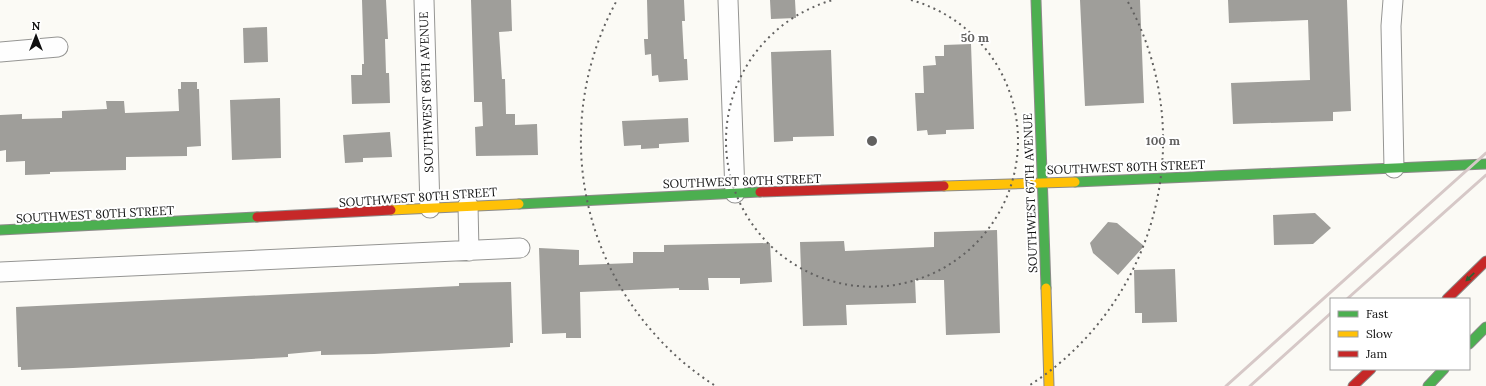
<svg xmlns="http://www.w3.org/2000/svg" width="1486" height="386" viewBox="0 0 1486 386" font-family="Lora,serif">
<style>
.building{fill:#9f9e9a}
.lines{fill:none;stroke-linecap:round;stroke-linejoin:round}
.street-casing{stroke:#959593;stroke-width:21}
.fast-casing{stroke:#8c8b89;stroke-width:11}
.slow-casing{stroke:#8c8b89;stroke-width:11}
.jam-casing{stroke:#8c8b89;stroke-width:11}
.street{stroke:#fefefe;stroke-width:19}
.fast{stroke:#4caf50;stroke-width:9}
.slow{stroke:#ffc107;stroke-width:9}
.jam{stroke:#c62828;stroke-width:9}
.rail{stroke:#d6c8c7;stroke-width:3}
.oneway{fill:#2e5f30}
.ring{fill:none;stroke:#626160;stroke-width:2;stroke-dasharray:2 4}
.labels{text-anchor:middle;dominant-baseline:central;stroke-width:4;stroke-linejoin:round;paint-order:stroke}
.street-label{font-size:12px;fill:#0f0f0f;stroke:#fff}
.centre{fill:#626160;stroke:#fff;stroke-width:2}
.ring-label{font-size:12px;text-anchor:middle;font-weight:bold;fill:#626160;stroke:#fff;stroke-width:4;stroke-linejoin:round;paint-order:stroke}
</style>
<rect width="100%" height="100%" fill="#fbfaf5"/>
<path class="building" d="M362,0H386L388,39H385L386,73H389L390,103L352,104L351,75H362V64H364Z
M471,0H511L512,31L499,32L502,79H505L506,114H515V125L537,124L538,155L476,156L475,127L483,126L482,102H474V98Z
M647,0H684L685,21H682L684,59H687L688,80L659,82L658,75L652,76L651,54L645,55L644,39H648Z
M770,0H795L796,18L771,19Z
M1080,0H1140L1144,103L1085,106Z
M1228,0H1347L1351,111L1333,112V121L1233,124L1231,83L1310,80L1308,20L1229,23Z
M267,27L268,62L244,63L243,28Z
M971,44L974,129L946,130V134L928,135L927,130L917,131L915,93H924L923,66L936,65L935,56H944V45Z
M831,50L834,136L793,137V141L774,142L771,52Z
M181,82H197V89H199L201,146L187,147V156L126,157V170L50,172V174L25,175V161L6,162V150L0,151V115L22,114V119L62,118V111L107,109L106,101H124L125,113L179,111L178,89H181Z
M280,98L281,158L232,160L230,100Z
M688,118L689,142L659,144V148L641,149V145L624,146L622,121Z
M390,132L392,157L363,158V162L345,163L343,135Z
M1315,213L1331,228L1313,244L1274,245L1273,215Z
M1108,222L1117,223L1144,246L1118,275L1093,253L1090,243Z
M997,230L1000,333L946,335L944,280H915L916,303L846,305L847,325L803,326L800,242L844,241L845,251L934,247V232Z
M770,243L772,282L740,284V278H708L709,290H679V288L580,292L581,338H566V333L542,334L539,248L579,250V265L633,263V252H664V245Z
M1175,269L1177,322L1142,323V313H1135L1134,270Z
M511,282L513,343H510V347L374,354L321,355V351L288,354V357L73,368L21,370V367H18L16,307L459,286V283Z"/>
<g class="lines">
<defs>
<path id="street" d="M424,0L430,208
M728,0L735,193
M1393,0L1391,26L1394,168
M0,52L58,47
M468,205L469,251
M0,272L520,248"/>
<path id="fast" d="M1036,0L1046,288
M1075,182L1486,164
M519,204L760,192
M0,230L257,217
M1469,344L1486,327
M1428,386L1444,369"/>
<path id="slow" d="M944,186L1075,182
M391,210L519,204
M1046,288L1049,386"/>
<path id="jam" d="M760,192L944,186
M257,217L391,210
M1447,299L1486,261
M1353,386L1371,369"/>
</defs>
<use href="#street" class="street-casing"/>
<use href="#fast" class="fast-casing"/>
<use href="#slow" class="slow-casing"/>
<use href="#jam" class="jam-casing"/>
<use href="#street" class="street"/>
<use href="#fast" class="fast"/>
<use href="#slow" class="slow"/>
<use href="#jam" class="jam"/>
<path class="rail" d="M1347,299L1486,175
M1226,386L1486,153
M1250,386L1331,313"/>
</g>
<defs><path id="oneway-solid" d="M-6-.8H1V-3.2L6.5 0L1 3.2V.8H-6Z"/></defs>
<use class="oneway" href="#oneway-solid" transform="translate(1470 277) rotate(136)"/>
<g class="ring">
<path d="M911 0A146 146 0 1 1 833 0"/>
<path d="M714 385A291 291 0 0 1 616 2M1128 2A291 291 0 0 1 1030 385"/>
</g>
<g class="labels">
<g class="street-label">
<text transform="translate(426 92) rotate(-92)">SOUTHWEST 68TH AVENUE</text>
<text transform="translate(1126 167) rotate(-2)">SOUTHWEST 80TH STREET</text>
<text transform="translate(742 181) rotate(-2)">SOUTHWEST 80TH STREET</text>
<text transform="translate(1030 193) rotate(-92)">SOUTHWEST 67TH AVENUE</text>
<text transform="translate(418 197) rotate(-4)">SOUTHWEST 80TH STREET</text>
<text transform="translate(95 214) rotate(-3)">SOUTHWEST 80TH STREET</text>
</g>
</g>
<circle cx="872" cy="141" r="6" class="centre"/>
<g class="ring-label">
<text x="975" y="42">50 m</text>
<text x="1163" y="145">100 m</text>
</g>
<rect x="1330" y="298" width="140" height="72" fill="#ffffff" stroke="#9f9f9f"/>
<rect x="1338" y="311" width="20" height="6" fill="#4caf50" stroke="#9f9f9f"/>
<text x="1366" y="318" font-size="12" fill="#0f0f0f">Fast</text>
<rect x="1338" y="331" width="20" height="6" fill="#ffc107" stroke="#9f9f9f"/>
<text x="1366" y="338" font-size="12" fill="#0f0f0f">Slow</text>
<rect x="1338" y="351" width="20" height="6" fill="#c62828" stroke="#9f9f9f"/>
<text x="1366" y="358" font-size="12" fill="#0f0f0f">Jam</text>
<g transform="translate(36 36)" stroke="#ffffff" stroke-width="3" paint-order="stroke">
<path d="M0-3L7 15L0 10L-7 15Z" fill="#0f0f0f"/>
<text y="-6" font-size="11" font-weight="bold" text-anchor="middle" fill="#0f0f0f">N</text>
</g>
</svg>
